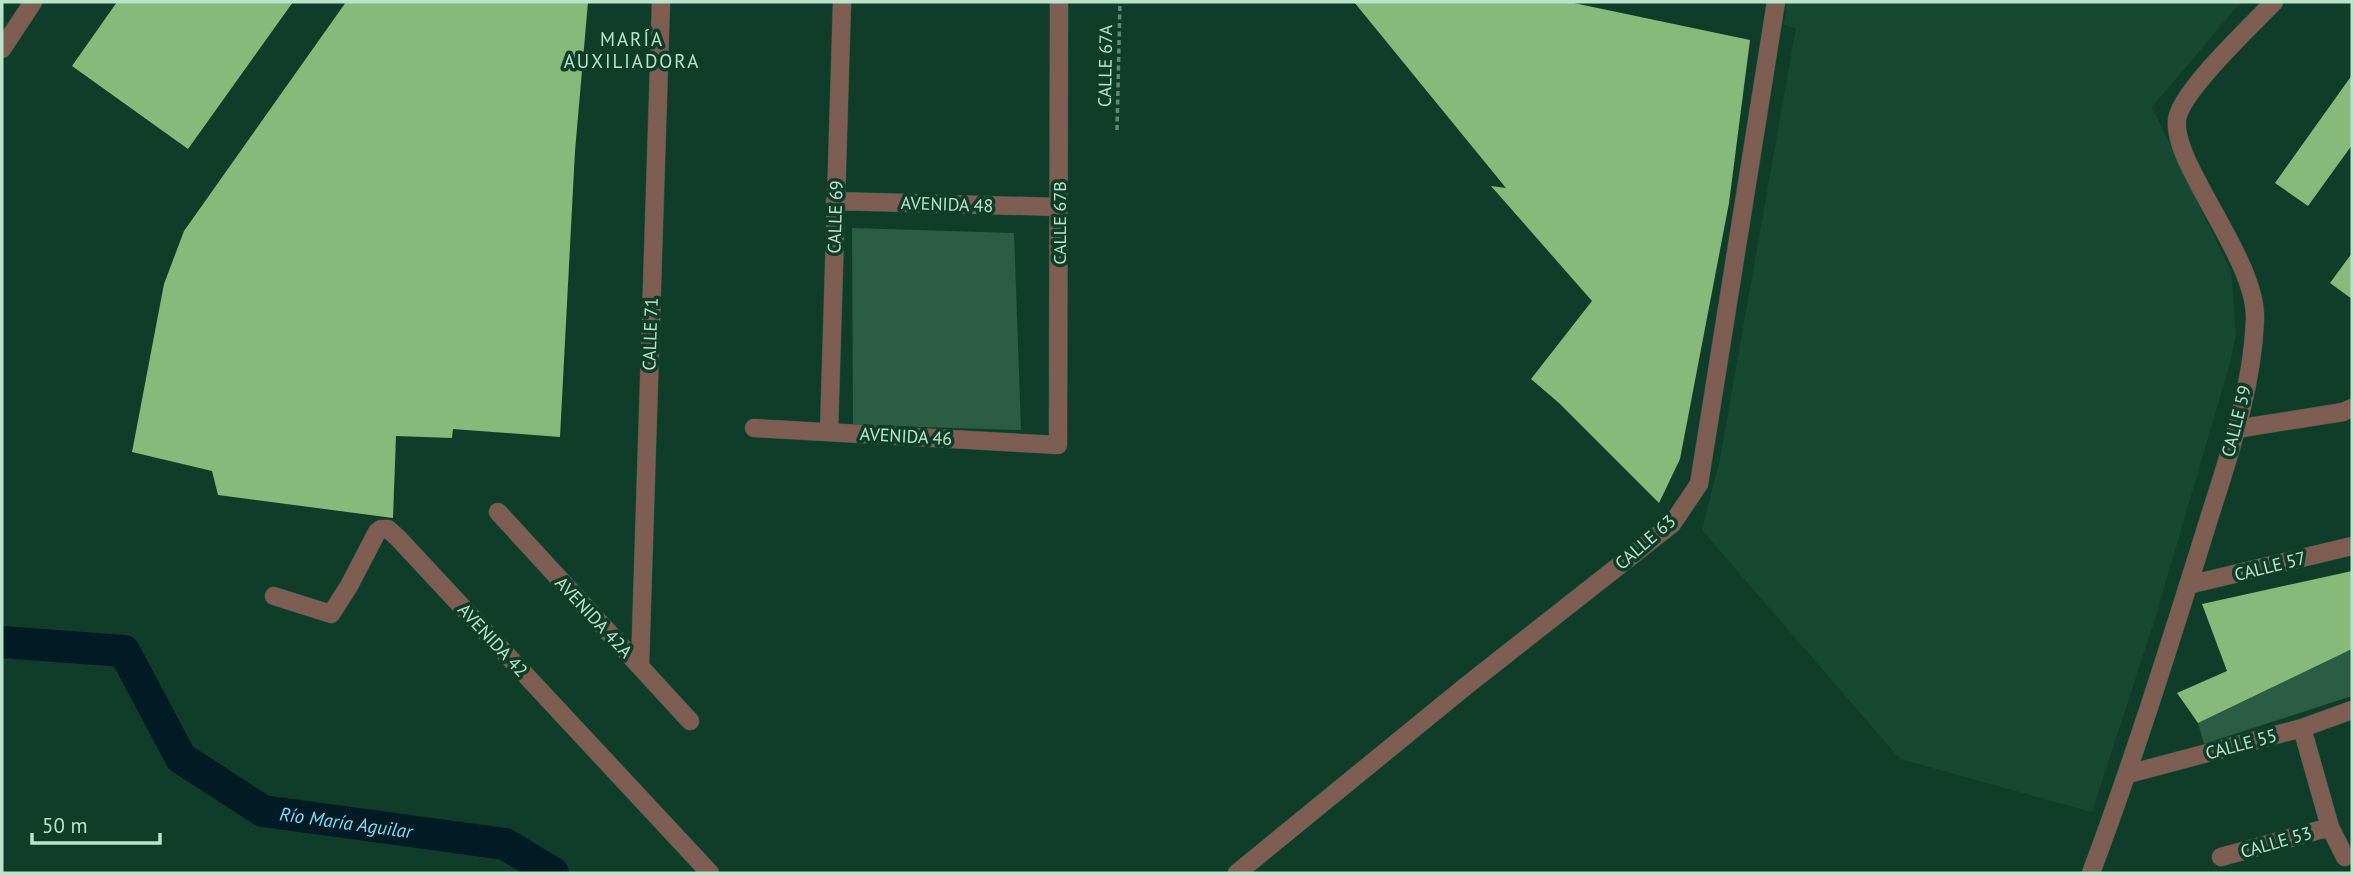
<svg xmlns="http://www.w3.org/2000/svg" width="2354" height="875" viewBox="0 0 2354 875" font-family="'PT Sans',sans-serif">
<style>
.built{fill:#174932}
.green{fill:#2a5d44}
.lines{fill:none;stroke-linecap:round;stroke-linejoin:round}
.river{stroke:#001b24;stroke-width:32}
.building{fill:#87b97b}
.minor-casing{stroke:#2f5b46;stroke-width:19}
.path{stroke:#608a75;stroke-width:3.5;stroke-dasharray:5 3.5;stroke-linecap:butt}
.minor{stroke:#7e5e52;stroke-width:18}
.labels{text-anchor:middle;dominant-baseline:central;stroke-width:7;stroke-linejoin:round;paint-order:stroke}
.street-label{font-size:18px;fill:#bbe2cb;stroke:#103d29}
.neighbourhood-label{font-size:19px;letter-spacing:2px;fill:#bbe2cb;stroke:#103d29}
.water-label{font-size:19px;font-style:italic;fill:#7adefc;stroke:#103d29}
</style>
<rect width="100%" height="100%" fill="#103d29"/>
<path class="built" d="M1787,2H2241L2152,107L2231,272L2236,334L2230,363L2154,622L2092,812L1900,759L1702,530L1720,459L1796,28L1784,25Z"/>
<path class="green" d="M852,228L1014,233L1021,430L853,425Z
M2352,649V696L2204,744L2198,723Z"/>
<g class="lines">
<path class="river" id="s1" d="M2,642L124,651L181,758L263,811L505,844L553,873"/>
</g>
<path class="building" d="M117,2H293L188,149L72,66Z
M346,2H588L575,151L560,437L453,429L452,438L396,436L393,518L218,495L212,471L132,452L164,284L184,231Z
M1354,2H1569L1750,40L1729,203L1680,459L1659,503L1559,403L1531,379L1592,301L1491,186L1506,188Z
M2352,75V145L2308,206L2275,183Z
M2352,253V299L2330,283Z
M2352,571V649L2198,723L2177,693L2227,671L2202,604Z"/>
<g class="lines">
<defs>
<path id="minor" d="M2,49L33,2
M835,201L1059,207
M754,428L1058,445L1059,2
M2236,429L2343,412L2352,408
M829,432L842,2
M498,512L690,721
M2188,585L2352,546
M274,596L331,614L349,586L377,532L381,529H388L398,538L710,873
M640,666L661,2
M2302,728L2330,827L2345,857
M2128,774L2302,728L2352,710
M2221,857L2330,827
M1237,873L1466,686L1672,524L1699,484L1776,2
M2091,873C2132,764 2167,653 2202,541C2224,469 2252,396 2255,320C2258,258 2165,157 2178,115C2188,85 2250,27 2274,2"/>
</defs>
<use href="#minor" class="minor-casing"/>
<path class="path" d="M1117,130L1120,2"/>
<use href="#minor" class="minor"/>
</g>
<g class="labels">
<g class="street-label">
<text transform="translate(1105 66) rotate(-89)">CALLE 67A</text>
<text transform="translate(947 204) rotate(2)">AVENIDA 48</text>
<text transform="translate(835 217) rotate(-88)">CALLE 69</text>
<text transform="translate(1059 223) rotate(-90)">CALLE 67B</text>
<text transform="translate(650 334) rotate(-88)">CALLE 71</text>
<text transform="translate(2236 421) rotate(-76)">CALLE 59</text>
<text transform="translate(906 436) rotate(3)">AVENIDA 46</text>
<text transform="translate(1645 542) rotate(-41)">CALLE 63</text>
<text transform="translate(2270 566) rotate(-14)">CALLE 57</text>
<text transform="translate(594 617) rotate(47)">AVENIDA 42A</text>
<text transform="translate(493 640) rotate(47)">AVENIDA 42</text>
<text transform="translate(2241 744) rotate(-15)">CALLE 55</text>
<text transform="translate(2276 842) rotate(-16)">CALLE 53</text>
</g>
<g class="neighbourhood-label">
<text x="632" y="39">MARÍA<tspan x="632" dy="22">AUXILIADORA</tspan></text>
</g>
<g class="water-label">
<text stroke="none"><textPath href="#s1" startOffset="425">Río María Aguilar</textPath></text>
</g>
</g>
<rect width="2354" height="875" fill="none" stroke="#bbe2cb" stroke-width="7"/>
<path d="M32 833v10h128v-10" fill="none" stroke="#bbe2cb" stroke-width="3.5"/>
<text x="42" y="833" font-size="21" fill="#bbe2cb" stroke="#103d29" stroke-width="5" paint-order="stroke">50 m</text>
</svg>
